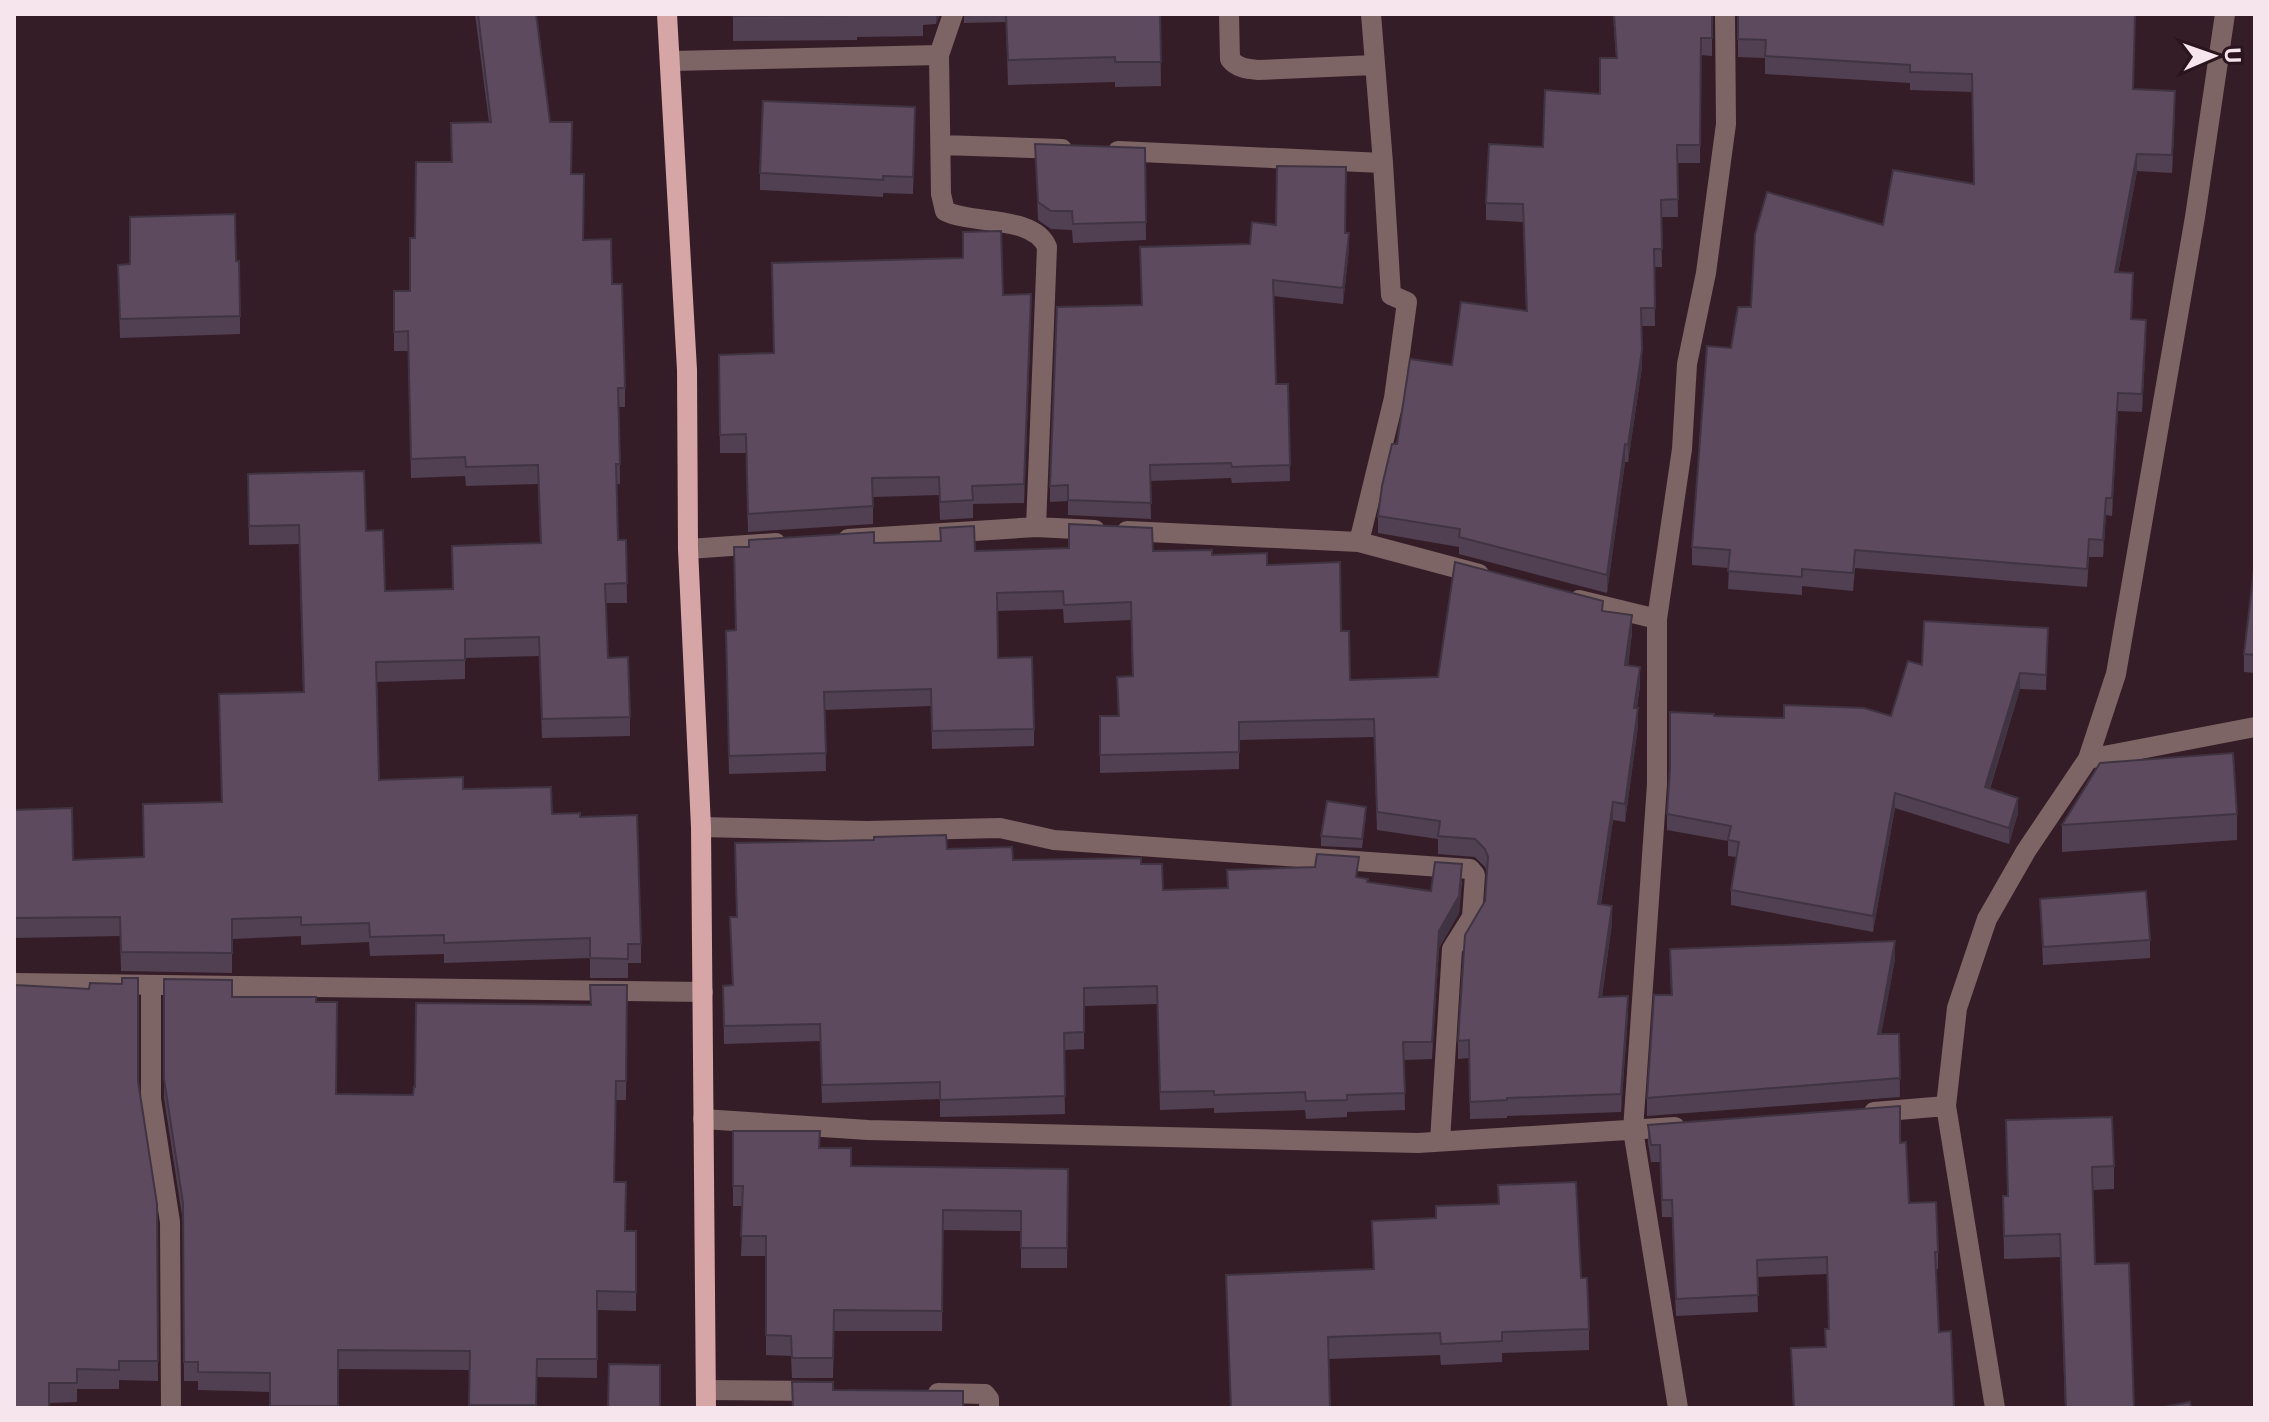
<svg xmlns="http://www.w3.org/2000/svg" width="2269" height="1422" viewBox="0 0 2269 1422" font-family="'Open Sans',sans-serif">
<style>
.lines{fill:none;stroke-linecap:round;stroke-linejoin:round}
.minor{stroke:#7d6565;stroke-width:20}
.major{stroke:#d6a5a5;stroke-width:20}
.wall{fill:#504052}
.shaded-wall{fill:#413442}
.building{fill:#5d4a5f;stroke:#413442;stroke-width:2}
</style>
<rect width="100%" height="100%" fill="#351d28"/>
<g class="lines">
<path class="minor" d="M953,14L939,55L941,194L945,211C973,225 1034,215 1047,247L1036,527
M1229,14L1230,59C1237,68 1247,69 1258,70L1374,65
M1371,14L1383,163
M671,61L939,55
M941,145L1062,149
M1118,151L1383,163L1391,295L1407,302L1394,398L1359,542
M1127,531L1359,542L1479,574
M848,539L1036,527L1095,530
M688,549L776,543
M1579,600L1657,619
M2088,759L2255,727
M701,827L867,831L1000,828L1054,840L1470,869L1475,875L1472,917L1452,949L1440,1141
M14,983L703,992
M151,985V1099L170,1222L171,1408
M1874,1112L1946,1106
M703,1119L868,1130L1418,1143L1675,1127
M706,1390L818,1391
M938,1393L985,1394L989,1399V1408
M1678,1408L1633,1130L1657,784V619L1682,449L1687,364L1706,273L1726,124L1725,14
M1995,1408L1946,1106L1957,1008L1987,919L2026,851L2088,759L2116,674L2195,217L2225,14"/>
<path class="major" d="M667,14L687,370L688,549L701,827L706,1408"/>
</g>
<path class="wall" d="M475,14H536L550,122L571,174L583,240L612,284L625,388V407H619L620,484H617L618,540H626L627,603H606L608,658L630,717V736L542,738L539,656L465,658V679L377,682L379,780L463,789L552,814L580,817L641,944V963H628V978H590V958L444,963V954L370,956L369,942L301,945V936L232,939V973L121,971L120,936L14,938V810L73,860L144,857L221,802L303,692L299,544L249,545L248,474L366,531L385,591L452,589V546L540,543L538,484L466,486L465,476L411,478L408,351H394V291H410L415,238L452,162L451,123L489,122Z
M733,14H940L936,24L923,25V36L857,37V40L733,41Z
M964,14H1160L1161,86L1115,87V82L1008,85L1006,22L964,23Z
M1613,14H1712V56L1701,55L1700,163H1677L1678,217H1661L1662,267H1654L1655,326H1642V367L1628,462H1625L1607,593L1459,554V547L1378,533V516L1397,444L1452,365L1526,311L1523,222L1486,220V203L1600,94L1616,58Z
M1738,14L2133,89L2175,109L2172,173L2137,171L2118,273L2133,291L2132,319L2146,338L2142,412L2118,411L2112,516L2106,515L2103,557H2089L2087,587L1855,568L1853,591L1802,586V595L1728,589L1729,568L1692,565V547L1731,348L1751,307L1883,225L1974,184L1972,92L1910,90V83L1765,74V58L1738,57Z
M915,124L913,194L883,193V197L760,190V173Z
M1035,144L1145,148L1146,240L1073,243L1072,230L1051,229L1038,220Z
M1345,233L1349,249L1343,304L1273,296L1276,384H1288L1290,481L1232,483L1231,478L1150,481L1151,519L1068,515V501L1050,502V486L1141,305L1250,244Z
M236,261L240,316V334L120,338L118,265Z
M1003,295L1031,313L1024,503L973,504V518L940,520L939,495L873,497V524L748,532L746,453H720L719,355L774,353Z
M874,543L975,551H1153L1212,555L1267,565L1341,631L1350,680L1438,677L1603,611L1632,633L1628,666L1640,685L1637,708L1638,726L1625,822L1613,820L1601,904L1612,923L1602,997L1628,1014L1621,1112L1507,1116V1118L1470,1119L1469,1058L1458,1059V1041L1485,901L1487,872L1485,867L1475,857L1438,854V839L1377,830L1374,737L1239,740V769L1100,773V716H1118L1117,677L1132,676L1131,620L1064,623L1063,609L997,611L998,658L1034,729V746L932,749L931,706L825,710L826,771L729,774L726,631L736,630Z
M2255,569V673L2244,672V654Z
M2048,628L2046,690L2020,689L1990,789L2018,813L2009,844L1895,808L1873,932L1731,905V890L1736,857L1728,856V841L1667,830V814L1714,716L1784,718L1891,716L1922,665Z
M2237,814V840L2062,852V825Z
M1366,816L1362,848L1321,846V836Z
M735,843L947,849L1013,860L1141,864L1163,890L1227,888L1358,878L1368,882L1431,891L1462,881L1459,913L1439,948L1432,1059L1404,1060L1405,1110L1347,1112V1117L1306,1119L1305,1110L1214,1113V1108L1160,1110L1157,1004L1084,1006V1049L1064,1050L1065,1114L940,1117V1099L822,1103L820,1041L724,1044L723,986L732,985L730,917H737Z
M2040,899L2150,940V958L2043,965Z
M1670,949L1895,959L1881,1034H1899L1900,1097L1647,1116V1098L1671,995Z
M164,979L232,997L336,1094L413,1095L627,985L626,1100H616L614,1182L625,1231H636V1311L597,1310V1378L537,1377L536,1408H469L470,1370L338,1369V1408H270V1392L198,1390V1381H184L183,1222L164,1098Z
M15,985L138,1081L157,1204L158,1381L119,1380V1389H77V1402L49,1403Z
M2006,1120L2114,1166V1189L2092,1190L2095,1264L2134,1408H2065L2060,1257L2004,1259L2003,1196H2008Z
M1648,1125L1900,1143L1909,1203L1938,1252V1269H1936L1939,1332L1954,1408H1793L1791,1348L1825,1347V1329H1829L1827,1274L1757,1277L1758,1312L1676,1316L1672,1217H1662L1660,1162H1651L1648,1142Z
M733,1131L819,1148L851,1166L1068,1169L1067,1268H1021V1231L943,1230L942,1331H834L833,1378H792L791,1356L766,1355V1256H741L743,1206H733Z
M1498,1185L1581,1278L1589,1329V1350L1502,1353V1362L1441,1365L1440,1355L1329,1359L1330,1408H1231L1226,1275L1373,1269L1372,1221L1436,1218L1498,1204Z"/>
<path class="shaded-wall" d="M936,14H940L936,24Z
M2175,91V109L2172,173V155Z
M2137,154V171L2115,290V272Z
M1349,233V249L1343,304V288Z
M1031,294V313L1024,503V484Z
M2146,320V338L2142,412V394Z
M1642,350V367L1628,462V445Z
M2118,393V411L2112,516V498Z
M1625,444V462L1607,593V575Z
M2106,498V515L2103,557V540Z
M1632,615V633L1625,683V665Z
M1640,667V685L1634,726V708Z
M2020,673V689L1985,803V787Z
M1638,708V726L1625,822V804Z
M1895,793V808L1873,932V916Z
M2018,798V813L2009,844V828Z
M1613,802V820L1598,921V904Z
M1462,864L1459,913L1439,948L1432,1059L1439,931Z
M1612,906V923L1599,1015V997Z
M1895,941V959L1878,1052V1034Z
M1628,996V1014L1621,1112V1094Z"/>
<path class="building" d="M478,14H536L550,122H572L571,174H584L583,240L611,239L612,284H622L625,388H618L620,464H616L618,540H626L627,583L605,584L608,658L628,657L630,717L542,719L539,637L465,639V660L376,662L379,780L463,777V789L551,787L552,814L580,813V817L637,815L641,944H628V959L590,958V938L444,943V935L370,937L369,923L301,925V917L232,919V953L121,952L120,917L14,918V810L72,808L73,860L144,857L143,804L222,802L219,694L304,692L299,525L249,526L248,474L364,471L366,531L383,530L385,591L453,589L452,546L541,543L538,465L466,467L465,457L411,459L408,331L394,332V291H410V238H415L416,162H452L451,123L491,122Z
M733,14H857V15L733,16Z
M1006,14H1160L1161,62H1115V57L1008,60Z
M1614,14H1712V38H1701L1700,145H1677L1678,199L1661,200L1662,249H1654L1655,308H1641L1642,350L1628,445L1625,444L1607,575L1459,537L1460,529L1378,516L1382,486L1392,444H1397L1410,359L1452,365L1461,302L1527,311L1523,204L1486,203L1489,144L1543,147L1545,90L1600,94V58H1617Z
M1738,14H2135L2133,89L2175,91L2172,155L2137,154L2115,272L2133,273L2131,319L2146,320L2142,394L2118,393L2112,498H2106L2103,540L2089,539L2087,569L1855,550L1853,573L1802,569V577L1728,571L1730,550L1692,547L1707,346L1731,348L1738,307H1751L1755,234L1767,192L1883,225L1893,170L1974,184L1972,74L1910,72V65L1765,56L1766,40L1738,39Z
M763,101L915,107L913,177L883,176V180L760,173Z
M1035,144L1145,148L1146,222L1073,224L1072,211H1051L1038,202Z
M1277,166L1346,167L1345,233H1349L1343,288L1273,280L1276,384H1288L1290,465L1232,467L1231,463L1150,465L1151,503L1068,500V485L1050,486L1057,307L1142,305L1140,247L1250,244L1252,222L1276,225Z
M235,214L236,261H239L240,316L120,319L118,265L130,264V217Z
M1001,231L1003,295L1031,294L1024,484L972,486L973,500L940,502L939,477L872,478L873,506L748,514L746,434L720,435L719,355L774,353L772,263L963,258V232Z
M1069,524L1152,528L1153,551L1212,550V555L1267,553V565L1340,562L1341,631H1349L1350,680L1438,677L1455,562L1603,601L1602,611L1632,615L1625,665L1640,667L1634,708H1638L1625,804L1613,802L1598,904L1612,906L1599,997L1628,996L1621,1094L1507,1098V1100L1470,1102L1469,1040L1458,1041L1465,935L1485,901L1488,857L1485,849L1475,839L1438,836L1440,821L1377,812L1374,719L1239,722V752L1100,755V716H1119L1117,677L1133,676L1131,602L1064,605L1063,591L997,593L998,658L1032,657L1034,729L932,731L931,689L824,692L826,753L729,756L726,631L736,630L734,547H749V540L874,532V543L941,541L940,528L974,526L975,551L1069,548Z
M2254,569H2255V655L2244,654Z
M1924,621L2048,628L2046,675L2020,673L1985,787L2018,798L2009,828L1895,793L1873,916L1731,890L1739,842L1728,840L1731,826L1667,814L1670,769V712L1714,714V716L1784,718V705L1864,708L1891,716L1908,661L1922,665Z
M2233,753L2237,814L2062,825L2100,763Z
M1327,801L1366,807L1362,839L1321,836Z
M946,835L947,849L1012,847L1013,860L1141,858V864H1162L1163,890L1228,888L1227,870L1315,867L1317,854L1359,857L1356,877L1368,879L1367,882L1431,891L1435,862L1462,864L1459,896L1439,931L1432,1042H1403L1405,1093L1347,1095V1100L1306,1101L1305,1092L1214,1095V1091L1160,1092L1157,986L1084,988V1032L1064,1033L1065,1096L940,1100V1082L822,1085L820,1024L724,1026L723,986L733,985L730,917H737L735,843L874,840V837Z
M2146,891L2150,940L2043,947L2040,899Z
M1895,941L1878,1034H1899L1900,1078L1647,1098L1654,995H1672L1670,949Z
M14,976L15,985L89,989L90,983L122,984V978H138V1081L157,1204L158,1361H119V1370L77,1369V1383H49V1408H14Z
M164,979L232,980V997H316V1002H337L336,1094L413,1095L414,1087H415L416,1003L591,1005L590,985H627L626,1081H616L614,1182H626L625,1231H636V1292L597,1291V1359H537L536,1405H469L470,1351L338,1350V1406H270V1373L198,1372V1362H184L183,1203L164,1079Z
M1900,1106V1143L1906,1142L1909,1203L1936,1202L1938,1252H1935L1939,1332L1951,1331L1954,1408H1794L1791,1348L1826,1347L1825,1329H1829L1827,1257L1757,1260L1758,1295L1676,1299L1672,1200H1662L1660,1145H1651L1648,1125Z
M2112,1117L2114,1166L2092,1167L2095,1264L2129,1263L2134,1408H2066L2060,1234L2004,1236L2003,1196H2008L2006,1120Z
M733,1131H820L819,1148H851V1166L1068,1169L1067,1248H1021V1211L943,1210L942,1311L834,1310L833,1358H792L791,1336L766,1335V1236H741L743,1186H733Z
M1576,1182L1581,1278H1587L1589,1329L1502,1332V1341L1441,1344L1440,1333L1328,1337L1330,1408H1231L1226,1275L1374,1269L1372,1221L1436,1218V1206L1499,1204L1498,1185Z
M609,1364L660,1365V1408H608Z
M792,1382H833V1390L963,1391V1408H793Z
M2190,1402L2191,1408H2159Z"/>
<rect width="2269" height="1422" fill="none" stroke="#f6e5ec" stroke-width="32"/>
<g transform="translate(2213 56) rotate(88)" stroke="#2a141e" stroke-width="6" paint-order="stroke">
<path d="M0-6L14 30L0 20L-14 30Z" fill="#f6e5ec"/>
<text y="-12" font-size="22" font-weight="bold" text-anchor="middle" fill="#f6e5ec">U</text>
</g>
</svg>
